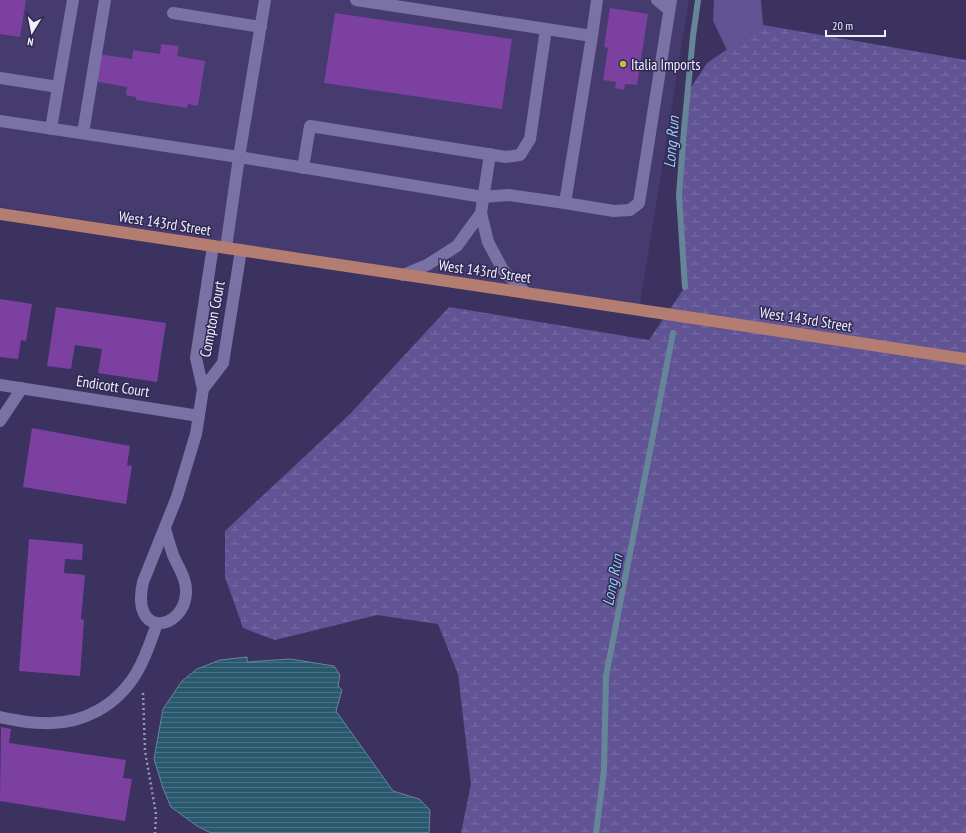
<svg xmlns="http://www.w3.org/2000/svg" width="966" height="833" viewBox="0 0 966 833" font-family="'PT Sans Narrow',sans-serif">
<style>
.built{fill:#453b6f}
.grass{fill:#605495}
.wetland{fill:url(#wetland-marsh)}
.water{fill:url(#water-rules);stroke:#658698}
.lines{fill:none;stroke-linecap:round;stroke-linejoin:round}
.stream{stroke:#658698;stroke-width:6}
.building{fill:#7c40a1}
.path{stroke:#9b97b3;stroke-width:2.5;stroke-dasharray:2 3;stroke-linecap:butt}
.minor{stroke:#7a72a5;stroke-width:12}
.major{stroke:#b47d72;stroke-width:12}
.poi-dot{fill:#bdbf43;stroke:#312854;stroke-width:1.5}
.labels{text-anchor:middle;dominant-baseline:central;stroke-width:3;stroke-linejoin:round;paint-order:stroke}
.poi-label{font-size:15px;fill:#f0effb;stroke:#312854;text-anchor:start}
.street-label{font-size:15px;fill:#f0effb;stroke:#312854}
.water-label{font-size:16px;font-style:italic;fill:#93cfed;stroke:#312854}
</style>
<defs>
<pattern id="wetland-marsh" width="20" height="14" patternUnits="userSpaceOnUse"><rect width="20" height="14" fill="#605495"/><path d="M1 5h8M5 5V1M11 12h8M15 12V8" fill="none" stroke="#776da5"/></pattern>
<pattern id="water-rules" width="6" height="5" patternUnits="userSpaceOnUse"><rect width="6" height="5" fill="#2a596e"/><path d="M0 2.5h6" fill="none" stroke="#497184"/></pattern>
</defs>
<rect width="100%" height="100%" fill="#3b3260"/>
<path class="built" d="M0,0H689L640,305L0,207Z"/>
<path class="grass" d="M714,0H761L763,25L727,50L713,21Z"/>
<path class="wetland" d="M763,25L966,60V833H461L471,784L458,674L438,624L377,615L275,640L243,628L225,577V531L350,414L449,307L649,340L685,287L679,195L688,92L707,63Z"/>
<path class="water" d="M247,657V662L290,659L334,666L340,675L338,686L342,690L336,711L393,791L419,799L430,810L429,833H211L197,826L171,807L163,788L154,759L163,709L182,681L197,669L220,660Z"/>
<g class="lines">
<path class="stream" d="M685,287L679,195L684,130L693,36L698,0
M596,833L604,770L606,676L673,333"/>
</g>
<path class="building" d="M0,0H26L20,37L0,34Z
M610,8L648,14L637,85L625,84L624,90L615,88L616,82L603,80L608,48L604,47Z
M335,13L512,39L502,109L324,83Z
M161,44L179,46L177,56L205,61L198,106L188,104L187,108L136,100V97L126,95L127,87L93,81L98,54L132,59L133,50L160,54Z
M0,299L32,304L26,341L21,340L18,359L0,357Z
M56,307L166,323L157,382L98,373L102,349L75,345L71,369L47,366Z
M32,428L130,446L127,465L132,466L126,504L23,487Z
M29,539L83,544L82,560L65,559L64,573L85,575L81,619L84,620L80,676L19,671Z
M1,727L11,729L9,743L126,760L123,778L132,779L125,821L0,801Z"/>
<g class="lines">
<path class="path" d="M143,693L145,751L156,814L155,833"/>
<path class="minor" d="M657,0L669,10
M173,13L261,27
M592,36L597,0
M0,78L58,87L51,129
M58,87L73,0
M0,121L239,157L483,197L508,195L565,203L592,36L356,0
M83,133L105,0
M490,154L481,213L488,242L503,270L526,293
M303,168L310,126L506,157L520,155L530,139L546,29
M565,203L614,211L630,210L639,203L671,0
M226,248L239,157L265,0
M403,275L427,265L457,246L481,213
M0,385L199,416
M203,389L223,363L241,250
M0,421L22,388
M165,528C167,537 170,546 173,555C178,567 187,579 186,593C184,631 130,639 143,582L177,497L196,434L203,389L196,358L213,246
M0,717C14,720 28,723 43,723C82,725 117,706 137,672C146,657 151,640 157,624"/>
<path class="major" d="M0,214L966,359"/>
</g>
<circle class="poi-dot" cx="623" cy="64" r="4"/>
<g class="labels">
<g class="poi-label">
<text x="631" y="64">Italia Imports</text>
</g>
<g class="street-label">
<text transform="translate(165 223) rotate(9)">West 143rd Street</text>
<text transform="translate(485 271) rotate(8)">West 143rd Street</text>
<text transform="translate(212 319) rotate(-79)">Compton Court</text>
<text transform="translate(806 319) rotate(9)">West 143rd Street</text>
<text transform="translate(113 386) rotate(9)">Endicott Court</text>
</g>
<g class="water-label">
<text transform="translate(671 142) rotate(-85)">Long Run</text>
<text transform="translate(612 580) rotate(-79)">Long Run</text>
</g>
</g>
<g transform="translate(32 32) rotate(190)" stroke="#312854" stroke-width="3" paint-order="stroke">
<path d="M0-3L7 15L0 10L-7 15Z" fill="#f0effb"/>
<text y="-6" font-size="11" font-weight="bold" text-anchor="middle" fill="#f0effb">N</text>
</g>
<path d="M826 30v6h59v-6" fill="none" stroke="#f0effb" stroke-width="2"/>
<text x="832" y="30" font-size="12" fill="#f0effb" stroke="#312854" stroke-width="3" paint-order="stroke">20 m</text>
</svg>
